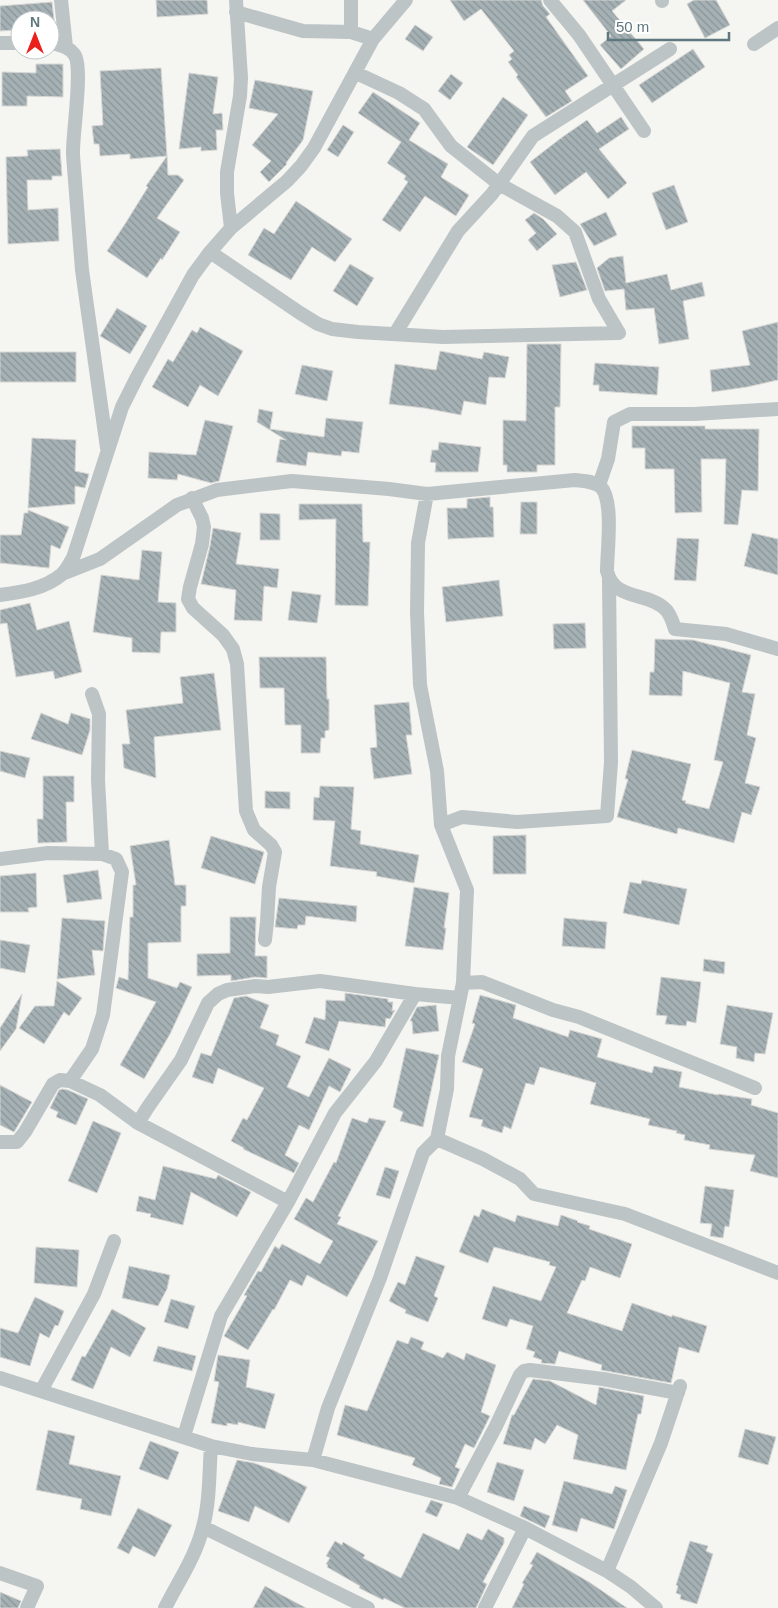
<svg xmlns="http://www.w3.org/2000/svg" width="778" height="1608" viewBox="0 0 778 1608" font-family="Helvetica,sans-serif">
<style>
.building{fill:url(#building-back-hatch);stroke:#d7d6d4}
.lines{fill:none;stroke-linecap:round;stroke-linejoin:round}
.minor{stroke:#bdc4c6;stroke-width:14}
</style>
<defs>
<pattern id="building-back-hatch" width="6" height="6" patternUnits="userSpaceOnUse" patternTransform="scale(1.25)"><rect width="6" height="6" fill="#a5b1b4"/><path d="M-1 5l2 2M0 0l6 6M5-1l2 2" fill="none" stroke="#8a9598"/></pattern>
</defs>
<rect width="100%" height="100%" fill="#f5f5f1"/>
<path class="building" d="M156,0H207L208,14L157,17Z
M450,0H541L543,6L550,14L546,17L588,76L565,91L572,101L546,117L516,77L518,75L508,62L512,59L509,55L514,51L481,9L464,21Z
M583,0H626L612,11L644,49L621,69L600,45L611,36Z
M694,0H716L730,25L705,38L687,4Z
M52,2L54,20H20V30L0,31V6Z
M415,25L433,37L423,51L405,39Z
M693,49L705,67L652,103L639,85Z
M36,64H63V97L27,96V106H2V72L36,73Z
M161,68L167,156L130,159V154L100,156L99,144H94L92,126L103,125L100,71Z
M189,73L218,77L213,114L222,113L223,130H216L217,150L201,151V147L179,149Z
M451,74L463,83L450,100L438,91Z
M255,80L313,91L303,140L286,163L287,164L269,182L260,172L271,161L252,145L278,114L249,108Z
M373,92L420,123L409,140L448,164L441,177L469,195L456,216L425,196L400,232L382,220L408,182L404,179L406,176L387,163L401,142L358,113Z
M503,97L528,115L493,165L467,147Z
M621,117L629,129L599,149L627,183L608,199L586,172L555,195L530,162L561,138L562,139L561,138L587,120L597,133Z
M343,125L354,132L338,157L327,150Z
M60,149L62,176H52V180H27L28,210L58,208L59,241L8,244L6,157L28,156L27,150Z
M167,156L168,175H178L184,180L157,218L180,232L162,260L161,258L147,278L107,251L125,224L148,187L146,186Z
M674,185L688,222L666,230L652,193Z
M296,201L352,239L335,262L312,247L291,280L248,255L264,228L274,234Z
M606,212L617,235L594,246L580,224Z
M534,213L543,219L557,234L537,251L528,240L536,233L525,220Z
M623,256L626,283L667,274L671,290L702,282L705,296L683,301L689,339L659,344L654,308L626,310L624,289L605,291L597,268L609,258Z
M576,262L587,290L560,297L552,265Z
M350,264L374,278L357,306L333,291Z
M117,308L147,326L130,354L100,336Z
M778,322V380L747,387L712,392L710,370L750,365L742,331Z
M200,327L243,351L218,396L200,385L188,407L152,387L168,359L173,362L192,330L197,333Z
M527,344H561L560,407H555V465H537V472H507V465H503V420L526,421Z
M440,351L482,359L484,352L509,357L505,378L489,377L486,405L464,401L461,415L424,408L389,404L395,364L436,370Z
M0,352H76V382H0Z
M595,363L659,367L657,395L599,391V385H593Z
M302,365L333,371L327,401L295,394Z
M259,409L273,412L270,429L324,437L326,418L363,422L359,453L342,451L341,456L308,452L306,466L276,462L280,439L286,440L257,422Z
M205,420L233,426L219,481L211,483L178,474L177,480L148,478L149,452L196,455Z
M632,426H705V429H759L758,491L742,490L738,525L724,524L726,459H701L702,512L675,513L674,469H645V448H632Z
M32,438L76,440L75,471L89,474L85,488L75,486V504L28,508Z
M439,442L481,447L478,472H435L436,463L430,462L432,450H438Z
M490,497V507H493L494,537L448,539L447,508H467V499Z
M521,502H537V534H520Z
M299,504H362L363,542H370L368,606L335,605L336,519L299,520Z
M28,510L69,527L60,549L51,545L49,568L0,563V535H21L24,513H28Z
M260,513L280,514V540H260Z
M213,528L241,533L236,564L279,569L277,588L264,586L262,621L234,620L236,590L201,584L210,546Z
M752,533L778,539V575L744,566Z
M677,538L699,539L696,581L674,580Z
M142,550L162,552L158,602L176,603V632H161L160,653L132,652V638L93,632L101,575L139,580Z
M499,580L503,616L446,622L442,587Z
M292,591L321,595L317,623L288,620Z
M30,603L37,630L69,621L82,672L55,679L53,671L16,677L7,623L0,624V610Z
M585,623L586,648L554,649L553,624Z
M655,639L693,640L751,655L742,692L755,694L747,735L756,738L745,783L760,787L751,815L742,812L734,843L678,828L677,834L617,817L628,779H625L632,750L691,764L682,800L686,801L685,803L709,809L723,762L714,760L730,683L683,671L682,696L649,695L650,672H654Z
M259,657H326L327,699H329V730L325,731V738H321L320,753H301V725H285L284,688H260Z
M214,673L221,730L154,737L156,778L124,768L122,744H130L126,710L183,703L180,677Z
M409,702L412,735H406L412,774L374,779L370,748L377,747L374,705Z
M41,713L68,724L71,713L90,719V730L82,755L31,739Z
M0,751L30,758L25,778L0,771Z
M43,776H74V802H66L67,842L38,843L37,819H43Z
M320,786L354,787L351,829L361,831L360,844L419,855L414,883L376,876L377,872L330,866L335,821L313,820L314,797L319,798Z
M265,791L290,792V809L265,808Z
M526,835V874H493V836Z
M211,836L264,852L255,884L201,868Z
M169,840L175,885H186V906H181V942L148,943V978L177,988L180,982L192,987L170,1034L144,1079L120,1065L156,1002L116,988L119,977L128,980L130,917H133V885H136L130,846Z
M98,870L102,899L67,903L63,875Z
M36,873L37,907L28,908L29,912H0V876Z
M642,880L687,889L679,925L623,913L630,882L641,884Z
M414,887L449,893L444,928H446L443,950L405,946Z
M279,898L357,906L356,922L306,916L305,925H298L297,929L275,927Z
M230,917H256L255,956H267V978L255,977L231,981V975L197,976V954L230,953Z
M62,918L105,921L103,951L92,950L95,975L57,979Z
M564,918L607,922L605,949L562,946Z
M0,940L30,945L25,973L0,968Z
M704,959L725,962L724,974L703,971Z
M661,977L701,982L696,1023L687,1021L686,1026L665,1024L667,1016L656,1015Z
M57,981L82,998L69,1016L64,1012L44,1044L19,1028L35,1006H54Z
M345,993L388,999V1002H393L392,1011L395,1010L390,1019L386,1018L385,1027L339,1021L329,1051L305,1043L314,1017L325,1020L326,1000L345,1001Z
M22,994L16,1029L0,1051V1028Z
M480,995L516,1005L513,1018L568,1037L570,1030L602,1039L597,1057L652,1073L654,1066L682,1072L679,1087L718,1095V1094L752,1099L751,1105L778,1113V1178L750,1171L755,1155L709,1149L710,1145L684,1140L685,1135L676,1133L677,1131L648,1125L650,1119L590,1104L596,1083L540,1067L534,1085L526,1083L511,1129L504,1126L502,1133L481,1126L483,1120L469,1117L483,1069L462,1062L475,1024L472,1023Z
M246,996L269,1005L260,1028L279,1035L276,1045L301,1056L287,1087L309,1097L329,1058L351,1069L340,1092L329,1086L309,1130L299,1125L285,1155L299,1163L294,1173L243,1149L244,1148L231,1141L243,1118L247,1120L264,1088L218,1068L213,1084L192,1077L201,1053L211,1056L234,998Z
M436,1005L439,1031L413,1034L412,1021H410L417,1007Z
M727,1005L773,1013L765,1054L755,1053L754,1062L736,1058L737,1047L720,1044Z
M406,1048L439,1055L423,1127L400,1121L403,1112L393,1107Z
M0,1085L32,1102L14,1132L0,1125Z
M62,1089L68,1090L88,1099L76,1125L56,1117L58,1112L50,1108L59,1090Z
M352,1118L367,1123L369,1118L386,1121L338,1216L341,1217L337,1224L378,1241L347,1297L307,1275L302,1286L290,1280L274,1310L273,1309L248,1350L224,1336L247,1296L244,1295L258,1271L261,1272L275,1246L279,1249L282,1244L320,1264L333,1241L294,1219L306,1198L313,1202L334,1162L336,1163Z
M93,1121L121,1133L97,1193L68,1181Z
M163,1166L216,1179L218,1175L251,1192L237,1217L191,1192L183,1225L150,1217L151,1214L136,1211L139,1196L155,1200Z
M385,1167L399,1171L390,1199L376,1195Z
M705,1186L734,1190L729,1227L725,1226L723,1238L710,1236L712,1224L700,1223Z
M482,1209L515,1222L517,1215L558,1226L561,1215L578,1221L577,1222L590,1226L589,1229L632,1244L620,1278L590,1267L585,1281L582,1280L567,1313L622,1331L632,1303L672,1317V1315L707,1326L699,1353L679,1347L671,1383L601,1370L602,1365L559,1351L555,1364L541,1363L542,1360L533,1357L535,1352L526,1349L533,1326L510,1319L507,1327L482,1319L493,1286L541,1301L556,1267L549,1265L550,1262L494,1247L488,1263L459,1252L474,1215L479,1217Z
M36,1247L79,1250L77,1287L34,1283Z
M416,1256L445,1266L434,1296L438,1298L428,1322L405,1313L406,1310L389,1301L398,1282L405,1285Z
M129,1266L170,1275L167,1289L158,1306L122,1298Z
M35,1297L64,1311L58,1326L55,1325L49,1338L40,1333L30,1366L0,1357V1328L18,1333Z
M171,1299L195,1306L188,1329L164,1322Z
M112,1309L146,1328L130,1357L111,1347L93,1389L71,1380L82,1356L85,1357Z
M411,1337L424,1342L421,1349L443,1358L447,1352L464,1360L466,1353L496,1365L481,1412L490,1416L474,1448L465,1444L455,1467L460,1469L452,1487L439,1484L441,1478L412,1465L415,1458L337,1435L345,1405L367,1411L397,1340L408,1344Z
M158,1346L196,1356L192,1371L153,1361Z
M218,1355L250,1360L246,1387L275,1394L265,1429L238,1422V1425L227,1423V1426L211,1423L219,1382L214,1381Z
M533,1379L550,1381L596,1405L599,1387L644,1396L641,1414H638L626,1470L573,1459L578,1435L557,1425L545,1444L535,1438L531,1450L503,1444L512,1415H514Z
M745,1429L776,1437L768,1465L738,1457Z
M48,1430L75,1436L69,1464L121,1476L111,1516L80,1509L82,1499L36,1490Z
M150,1441L179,1452L168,1480L139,1469Z
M237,1460L254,1463L273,1470L307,1487L289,1523L255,1506L249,1522L218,1511Z
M497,1462L524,1470L514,1501L487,1492Z
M564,1481L612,1494L615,1486L627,1490L614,1529L581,1518L577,1532L552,1525Z
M431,1500L443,1504L437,1517L425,1512Z
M524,1506L550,1516L545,1528L520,1516Z
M138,1508L172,1525L155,1557L133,1546L129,1554L117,1548Z
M488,1529L504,1538V1543L483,1582L487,1584L476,1608H405L384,1598L383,1600L359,1588L360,1586L327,1567L328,1565L326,1564L330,1558L326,1556L335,1541L342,1545L343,1542L365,1555L363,1558L401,1578L423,1533L459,1550L467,1533L482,1540Z
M690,1541L708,1546L706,1551L713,1554L697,1604L680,1599L681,1595L676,1593L678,1586L676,1585Z
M537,1552L589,1582L627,1608H512L524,1584L522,1583L533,1565L530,1564Z
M265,1586L306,1608H253Z
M0,1592L21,1601L18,1608H0Z"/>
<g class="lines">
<path class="minor" d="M61,0L66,47
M351,0V32
M550,0L579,35L644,131
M662,0V1
M236,12L303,31L351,32L373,39
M50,42C59,45 68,46 74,54C84,66 72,135 73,155L82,270L107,448
M0,43H20
M754,44L778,28
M356,73L399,93L424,109L451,146L499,184L557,216L575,232L599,299L619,333
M231,228L227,193V172L240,96L241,78L236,0
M210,252L300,313L318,324L332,329L358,332L443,337L619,333
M395,334L458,231L492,194L533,136L670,49
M599,485L608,459L614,422L630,414H694L778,409
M192,498L202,518L204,527L202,544L190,587L188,599L193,608L223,635L233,649L237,664L246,811L254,830L271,845L275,852L269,887L267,922L265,940
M62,574L100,559L177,505L217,490L292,481L389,489L427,494L575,480C583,481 594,481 601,487C614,501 607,552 607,571C614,602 650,591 667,611C671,616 673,623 675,629L726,634L778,649
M0,595C21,592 44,589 61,575C66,571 69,564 73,558L122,407L137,377L193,275L210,252L231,228L287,181L301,166L314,148L373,39L406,0
M92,694L99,714L98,780L102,854
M441,825L462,817L517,822L607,816L611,762L609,580
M0,859L48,853L102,854L116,859L122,872L103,1015L92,1049L70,1081
M463,983L482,982L553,1010L579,1017L755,1088
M138,1123L148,1107L181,1060L208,1003L218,994L227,990L256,986L268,987L320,981L415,994
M437,1139L483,1159L520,1179L534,1194L625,1214L778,1273
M0,1142H17L25,1132L53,1084L60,1080L70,1081L100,1095L138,1123L288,1202
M0,1378L211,1446L252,1454L313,1460L458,1498L525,1528L607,1571L631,1587L656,1608
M41,1391L94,1294L114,1241
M184,1436L221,1316L288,1202L335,1113L376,1061L415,994L460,998
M313,1460L328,1408L380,1278L423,1153L437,1139L447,1089L448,1056L463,983L467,890L441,825L437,771L420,685L417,612L418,543L427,494
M458,1498L496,1426L520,1375L524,1371L530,1370L603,1379L678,1393
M203,1527L368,1608
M607,1571L661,1443L680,1386
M0,1573L37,1586L27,1608
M165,1608C178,1582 196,1556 203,1527C210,1501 209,1473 211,1446
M485,1608L525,1528"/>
</g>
<g transform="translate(35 35)"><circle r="24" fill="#ffffff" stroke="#bfc9cb"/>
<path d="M0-4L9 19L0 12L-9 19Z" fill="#ea201c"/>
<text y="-8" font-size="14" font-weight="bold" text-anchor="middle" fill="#5f777e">N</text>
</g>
<path d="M608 32v8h121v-8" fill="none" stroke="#5f777e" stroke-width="2.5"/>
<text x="616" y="32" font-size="15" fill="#5f777e" stroke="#ffffff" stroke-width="4" paint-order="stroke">50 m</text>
</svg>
